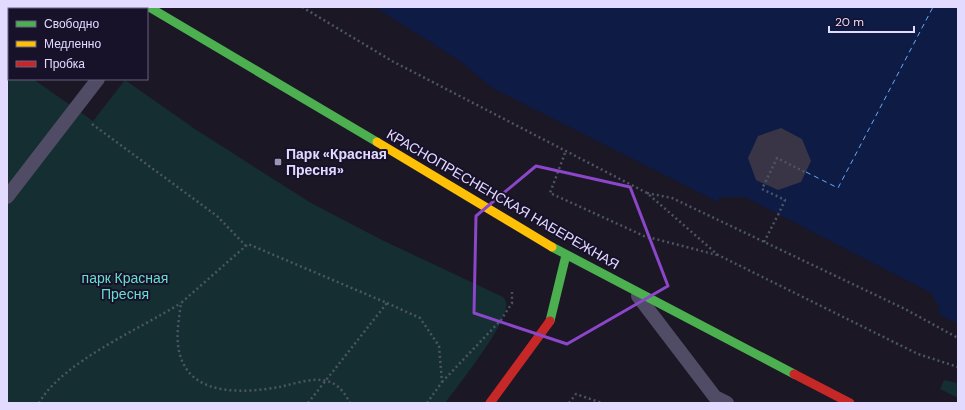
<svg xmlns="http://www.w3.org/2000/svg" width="965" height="410" viewBox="0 0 965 410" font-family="'DM Sans',sans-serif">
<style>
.green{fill:#152e32}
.water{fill:#0d1b45}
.pier{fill:#1b1724}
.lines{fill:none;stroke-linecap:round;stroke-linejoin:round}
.ferry{stroke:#6aa9fd;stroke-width:1;stroke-dasharray:5 4;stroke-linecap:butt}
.building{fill:#3a3546}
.path{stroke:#4b5565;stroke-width:2.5;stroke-dasharray:2 3;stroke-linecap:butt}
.lane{stroke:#504c65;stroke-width:14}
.fast{stroke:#4caf50;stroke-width:9}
.slow{stroke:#ffc107;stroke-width:9}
.jam{stroke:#c62828;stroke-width:9}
.path-bridge{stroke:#4b5565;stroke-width:2.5;stroke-dasharray:2 3;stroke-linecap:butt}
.marked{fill:none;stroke:#8b46c9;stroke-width:3;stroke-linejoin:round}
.poi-dot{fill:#9d96b2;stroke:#18112a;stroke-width:1.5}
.labels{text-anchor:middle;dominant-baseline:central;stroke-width:4;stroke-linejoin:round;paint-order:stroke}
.poi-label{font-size:14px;font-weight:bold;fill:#e3daff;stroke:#18112a;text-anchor:start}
.street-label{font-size:14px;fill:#e3daff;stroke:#18112a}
.park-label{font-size:14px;fill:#66dfce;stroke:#18112a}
</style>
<rect width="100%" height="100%" fill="#1b1724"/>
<path class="green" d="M7,61L9,62V79H33L93,121L125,80L195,129L311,203L382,240L503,297C504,299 506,300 506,302C511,320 457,387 445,403H7Z
M944,380L958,383V398L940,389Z"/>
<path class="water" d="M375,7H958V324L491,87L460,61Z"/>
<path class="pier" d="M720,197H745L931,293L940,309L938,314L717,202Z"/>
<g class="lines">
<path class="ferry" d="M806,172L838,188L933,7"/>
</g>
<path class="building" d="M781,128L802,139L811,161L801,182L778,190L756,180L748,158L758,136Z"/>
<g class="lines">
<path class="path" d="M302,7L392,61L647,193L718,255L918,354L958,367
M92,124L217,216L246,246
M565,153L550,193L644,236L717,255
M647,193L672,198L905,309L958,338
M764,242L778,215
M387,303L420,318L439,346L442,382L427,403
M442,382L501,320L512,303V292
M39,403C62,362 140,329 181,303
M308,403L387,303L248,244L181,303C179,320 175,338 180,355C192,397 244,393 279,387C295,384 314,376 330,382C339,385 346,395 350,403
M569,403L576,394L602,403"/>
<path class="lane" d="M7,197L98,79
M638,296L715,397L727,403"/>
<path class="fast" d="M149,7L377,142
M552,247L794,374
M550,321L566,255"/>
<path class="slow" d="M377,142L552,247"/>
<path class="jam" d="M794,374L850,403
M490,403L550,321"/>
<path class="path-bridge" d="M778,215L785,200L762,189L777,158L805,172"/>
</g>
<path class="marked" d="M536,166L630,187L668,286L567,344L474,313L476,216Z"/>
<rect class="poi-dot" x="274" y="158" width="8" height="8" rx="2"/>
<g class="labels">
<g class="poi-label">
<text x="286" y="154">Парк «Красная<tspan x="286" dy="16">Пресня»</tspan></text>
</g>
<g class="street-label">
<text transform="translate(503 199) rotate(30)">КРАСНОПРЕСНЕНСКАЯ НАБЕРЕЖНАЯ</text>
</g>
<g class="park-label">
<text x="125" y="278">парк Красная<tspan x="125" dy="16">Пресня</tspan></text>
</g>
</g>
<rect width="965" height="410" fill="none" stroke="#e3daff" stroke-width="16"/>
<rect x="8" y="8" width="140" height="72" fill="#18112a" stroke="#69617f"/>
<rect x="16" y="21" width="20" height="6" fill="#4caf50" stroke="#69617f"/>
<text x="44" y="28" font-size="12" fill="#e3daff">Свободно</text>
<rect x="16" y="41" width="20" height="6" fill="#ffc107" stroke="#69617f"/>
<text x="44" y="48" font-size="12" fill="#e3daff">Медленно</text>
<rect x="16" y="61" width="20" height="6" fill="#c62828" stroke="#69617f"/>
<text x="44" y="68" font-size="12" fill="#e3daff">Пробка</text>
<path d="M829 26v6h85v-6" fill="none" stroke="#e3daff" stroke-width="2"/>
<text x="835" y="26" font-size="12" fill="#e3daff" stroke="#18112a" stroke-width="3" paint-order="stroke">20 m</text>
</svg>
